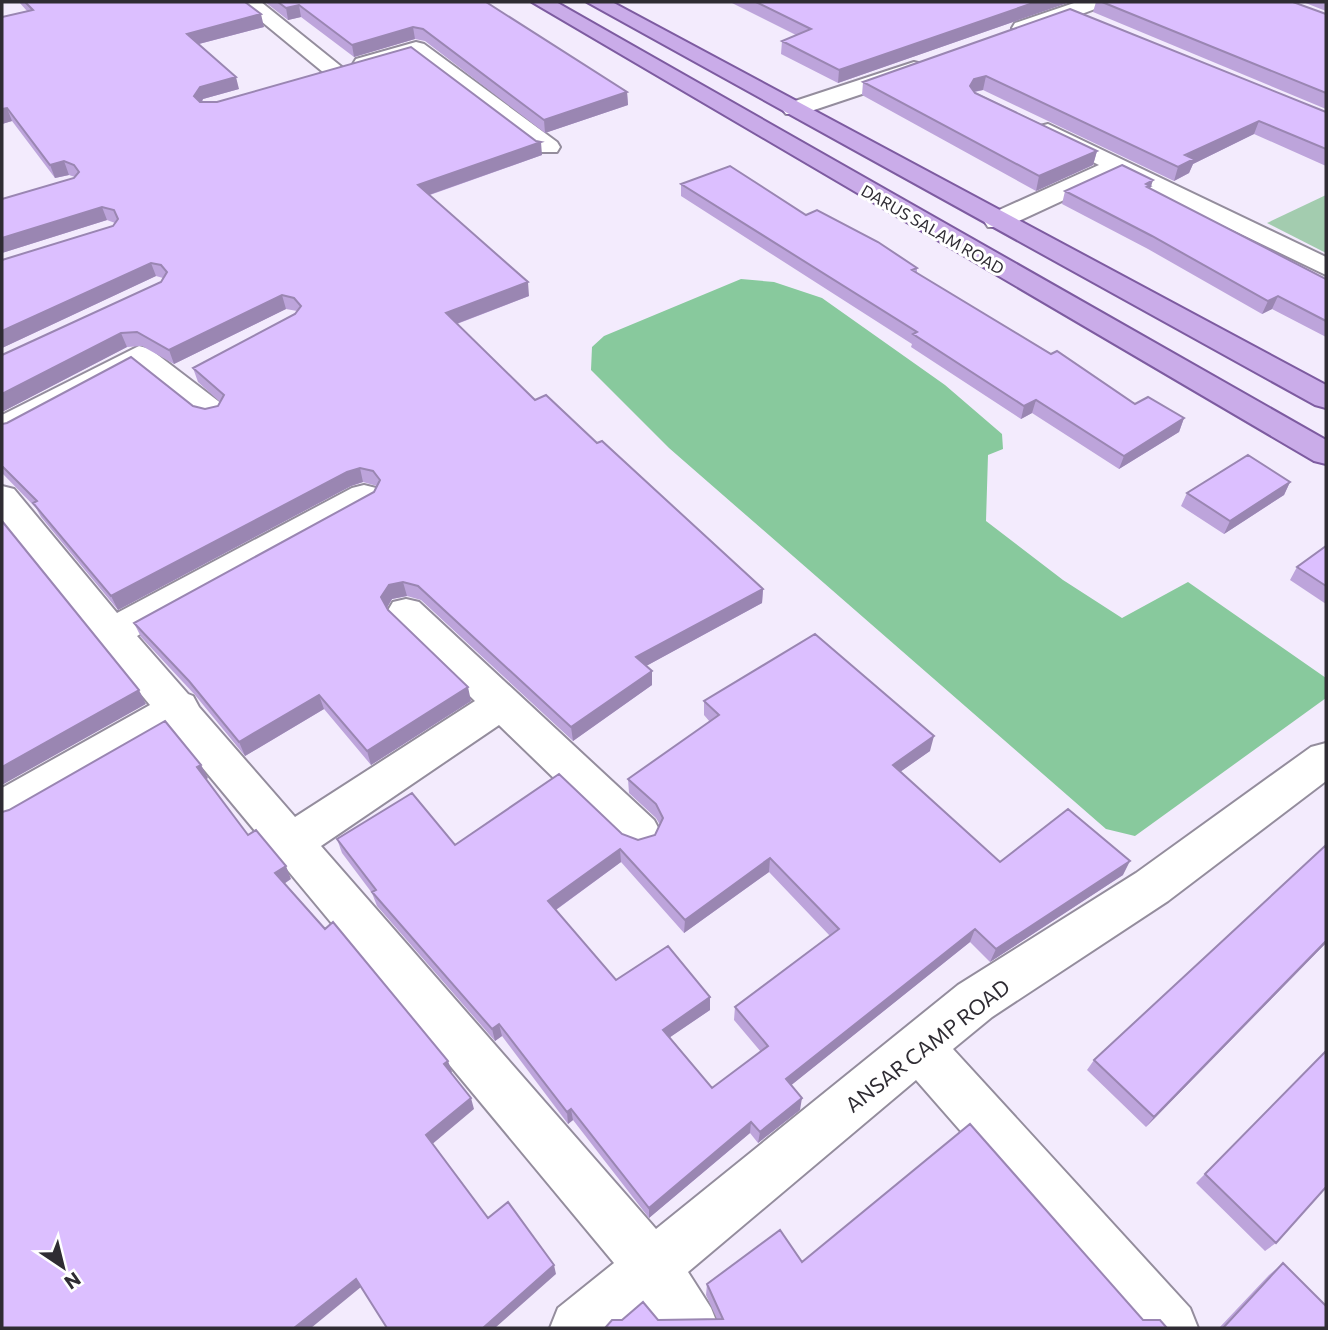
<svg xmlns="http://www.w3.org/2000/svg" width="1328" height="1330" viewBox="0 0 1328 1330" font-family="Commissioner,sans-serif">
<style>
.green{fill:#a3ccaf}
.water{fill:#88c99d}
.lines{fill:none;stroke-linecap:round;stroke-linejoin:round}
.minor-casing{stroke:#948d9d;stroke-width:4}
.major-casing{stroke:#7d5ba0;stroke-width:4}
.minor{fill:#fff;fill-rule:evenodd}
.major{fill:#caace9;fill-rule:evenodd}
.wall{fill:#bda4db;fill-rule:evenodd}
.shaded-wall{fill:#9a86b2}
.building{fill:#dcbfff;stroke:#9a86b2;stroke-width:2;fill-rule:evenodd}
.labels{text-anchor:middle;dominant-baseline:central;stroke-width:6;stroke-linejoin:round;paint-order:stroke}
.far-street-label{font-size:16px;fill:#2f2c33;stroke:#fff}
.near-street-label{font-size:21px;fill:#2f2c33;stroke:#fff}
</style>
<rect width="100%" height="100%" fill="#f3ebfd"/>
<path class="green" d="M1326,195V253L1267,223Z"/>
<path class="water" d="M741,279L774,282L822,298L945,385L1002,434L1003,449L988,455L986,521L1063,580L1122,618L1188,582L1326,678V698L1135,836L1106,829L669,448L591,370L592,347L604,336Z"/>
<g class="lines">
<defs>
<path id="minor" d="M238,2H261L348,72L345,77H329Z
M1077,2H1106L1103,6L1031,33L1023,34L1012,28L1015,23Z
M416,42L424,44L557,142L560,147L557,152H539L413,57L364,71L353,64L356,59Z
M914,62L922,64L925,69L922,74L802,114H786L782,109L786,104Z
M1048,124L1326,257V275L1118,175L1006,227H988L984,221L988,215L1099,165L1040,136L1036,131L1040,126Z
M139,346L150,349L222,404L227,411L222,418L211,421L200,418L137,368L13,435L2,438V415Z
M364,485L376,488L381,496L376,504L137,636L188,694L193,696L199,707L295,817L475,701L393,622L387,612L393,602L406,599L419,602L654,820L661,833L654,846L639,851L624,846L499,725L321,846L656,1229L958,985L1136,873L1311,747L1326,743V781L1168,901L992,1017L953,1049L1190,1308L1198,1328H1133L916,1080L688,1272L711,1308L719,1328H659L646,1307L621,1328H550L558,1308L614,1263L172,731L17,821L2,827V788L150,705L46,580L2,521V486L14,489L117,613L352,488Z"/>
<path id="major" d="M532,2H556L1326,440V464L1314,461Z
M587,2H612L1326,385V408L1315,405Z"/>
</defs>
<use href="#minor" class="minor-casing"/>
<use href="#major" class="major-casing"/>
<use href="#minor" class="minor"/>
<use href="#major" class="major"/>
</g>
<path class="wall" d="M19,2H245L264,27L199,44L239,89L203,99L202,102L542,155L430,195L529,296L457,324L535,400L597,443L763,589L762,603L646,666L652,671V685L573,741L421,600L407,596L392,599L387,608L388,610L471,701L371,765L324,709L245,756L195,695L141,637L134,623L374,492L377,486L363,482L351,486L118,610L41,517L36,508L2,473V424L193,406L205,409L218,406L220,402L198,382L193,368L295,314L297,311L286,309L174,364L142,346L127,347L2,412L161,282L163,278L156,276L2,348V260L113,226L115,223L107,220L2,253V199L74,178L75,177L69,175L55,178L12,121L2,124V17L27,11Z
M265,2H486L627,92L628,105L545,133L425,41L415,39L354,57L301,17L288,20Z
M730,2H1070L838,83L781,54L782,41L796,35Z
M1096,2H1293L1326,14V109L1093,12Z
M1303,2H1326V11Z
M1070,9L1326,112V166L1254,134L1193,164L1189,173L1174,181L983,90L975,92L1097,151L1093,165L1036,191L862,95L863,82Z
M681,184L806,215L917,268V273L1135,404L1184,418L1179,432L1119,469L1032,413L1021,419L911,347L912,344L681,196Z
M1151,189L1326,279V337L1272,309L1262,314L1148,249L1062,204L1065,191Z
M1290,482L1284,495L1224,534L1181,506L1187,493Z
M1326,546V604L1290,580L1297,567Z
M704,701L930,751L900,772L1000,862L1123,875L990,962L970,942L791,1085L800,1110L758,1143L750,1133L649,1218L573,1120L568,1124L502,1036L495,1041L377,906L372,893L342,853L337,839L455,845L622,834L638,840L655,835L660,825L656,818L629,793L628,779L710,722L704,715ZM621,862L684,933L769,872L830,936L735,1007L734,1020L761,1052L712,1088L670,1037L710,1010V997L616,980L556,910Z
M1326,845V943L1146,1127L1087,1070L1094,1060Z
M1326,1051L1276,1243L1265,1251L1196,1183Z
M802,1262L1143,1320H658L717,1319L706,1295L707,1284Z
M1283,1263L1326,1328H1219L1269,1275Z"/>
<path class="shaded-wall" d="M1036,2H1070L838,83L839,70Z
M299,5L301,17L288,20L286,8Z
M261,14L264,27L191,46L187,34Z
M413,27L415,39L354,57L352,45Z
M986,76L983,90L972,92L970,86L974,79Z
M236,77L239,89L203,99L198,109L194,96L200,87Z
M627,92L628,105L545,133L544,120Z
M7,108L12,121L2,124V109Z
M1259,121L1254,134L1193,164L1189,173L1174,181L1178,167L1185,155Z
M541,142L542,155L420,198L418,185Z
M1097,151L1093,165L1036,191L1039,176Z
M64,161L69,175L55,178L50,165Z
M1153,180L1149,193L1146,184Z
M102,207L107,220L2,253V238Z
M151,263L156,276L2,348V331Z
M528,282L529,296L448,327L446,313Z
M282,295L286,309L174,364L169,350Z
M1278,296L1272,309L1262,314L1268,301Z
M121,333L127,347L2,412V394Z
M1036,400L1032,413L1021,419L1024,406Z
M1184,418L1179,432L1119,469L1124,456Z
M360,468L363,482L351,486L118,610L111,596L347,472Z
M1290,482L1284,495L1224,534L1230,521Z
M403,582L407,596L392,599L385,611L381,597L389,585Z
M763,589L762,603L637,671L636,657Z
M652,671V685L573,741L571,727Z
M468,687L471,701L371,765L367,751Z
M139,690L146,704L2,785V767Z
M319,695L324,709L245,756L239,742Z
M934,736L930,751L890,779L893,765Z
M201,765L208,778L204,781L197,767Z
M620,849L621,862L550,914L548,901Z
M770,858L769,872L684,933L685,920Z
M1130,861L1123,875L990,962L996,949Z
M286,866L291,879L281,886L275,873Z
M975,929L970,942L784,1091L786,1079Z
M1326,941V943L1146,1127L1154,1117Z
M710,997V1010L663,1042V1030Z
M499,1024L502,1036L495,1041L492,1029Z
M448,1061L452,1072L448,1075L444,1064Z
M471,1098L474,1109L430,1146L426,1135Z
M802,1098L800,1110L758,1143L760,1132Z
M571,1109L573,1120L568,1124L567,1112Z
M751,1122L750,1133L649,1218V1208Z
M554,1265L556,1274L495,1328H483Z
M356,1279L361,1287L311,1328H294Z"/>
<path class="building" d="M25,2H245L261,14L187,34L236,77L200,87L194,96L200,102H217L411,47L536,141L541,142L418,185L528,282L446,313L535,400L546,395L597,443L602,441L763,589L636,657L652,671L571,727L418,586L403,582L389,585L381,597L388,610L468,687L367,751L319,695L239,742L189,681L134,623L374,492L380,480L373,471L360,468L347,472L111,596L33,503L37,501L2,466V424L7,423L131,357L193,406L205,409L218,406L224,395L193,368L295,314L301,306L294,298L282,295L169,350L137,332L121,333L2,394V355L161,282L167,272L161,265L151,263L2,331V260L113,226L118,219L114,210L102,207L2,238V199L74,178L79,172L74,165L64,161L50,165L7,108L2,109V17L33,10Z
M278,2H486L627,92L544,120L423,29L413,27L352,45L299,5L286,8Z
M756,2H1036L839,70L782,41L811,29Z
M1102,2H1293L1326,14V93Z
M1070,9L1326,112V149L1259,121L1185,155L1194,159L1178,167L986,76L974,79L970,86L975,93L1097,151L1039,176L863,82Z
M1122,165L1153,180L1146,184L1150,186L1147,187L1326,279V321L1278,296L1268,301L1152,236L1065,191Z
M730,166L806,215L817,210L878,242L917,268L912,270L1051,354L1057,351L1135,404L1148,397L1184,418L1124,456L1036,400L1024,406L913,334L917,332L681,184Z
M1248,455L1290,482L1230,521L1187,493Z
M2,521L139,690L2,767Z
M1326,546V586L1297,567Z
M815,634L934,736L893,765L1000,862L1068,809L1130,861L996,949L975,929L786,1079L802,1098L760,1132L751,1122L649,1208L571,1109L567,1112L499,1024L492,1029L372,892L376,890L337,839L412,793L455,845L559,774L622,834L638,840L655,835L663,818L656,804L628,779L719,715L704,701ZM620,849L685,920L770,858L839,929L735,1007L768,1046L712,1088L663,1030L710,997L668,946L616,980L548,901Z
M165,721L201,765L197,767L248,835L256,830L286,866L275,873L325,929L333,922L448,1061L444,1064L471,1098L426,1135L488,1218L508,1202L554,1265L483,1328H387L356,1279L294,1328H2V812L9,810Z
M1326,845V941L1154,1117L1094,1060Z
M1326,1051V1187L1276,1243L1205,1174Z
M970,1124L1143,1320H1160L1167,1328H605L612,1320H622L643,1302L658,1320L723,1319L707,1284L780,1230L802,1262Z
M1283,1263L1326,1306V1328H1223Z"/>
<g class="labels">
<g class="far-street-label">
<text transform="translate(933 229) rotate(30)">DARUS SALAM ROAD</text>
</g>
<g class="near-street-label">
<text transform="translate(927 1045) rotate(-38)">ANSAR CAMP ROAD</text>
</g>
</g>
<rect width="1328" height="1330" fill="none" stroke="#2f2c33" stroke-width="7"/>
<g transform="translate(63 1267) rotate(145)" stroke="#ffffff" stroke-width="5" paint-order="stroke">
<path d="M0-5L12 26L0 18L-12 26Z" fill="#2f2c33"/>
<text y="-10" font-size="19" font-weight="bold" text-anchor="middle" fill="#2f2c33">N</text>
</g>
</svg>
